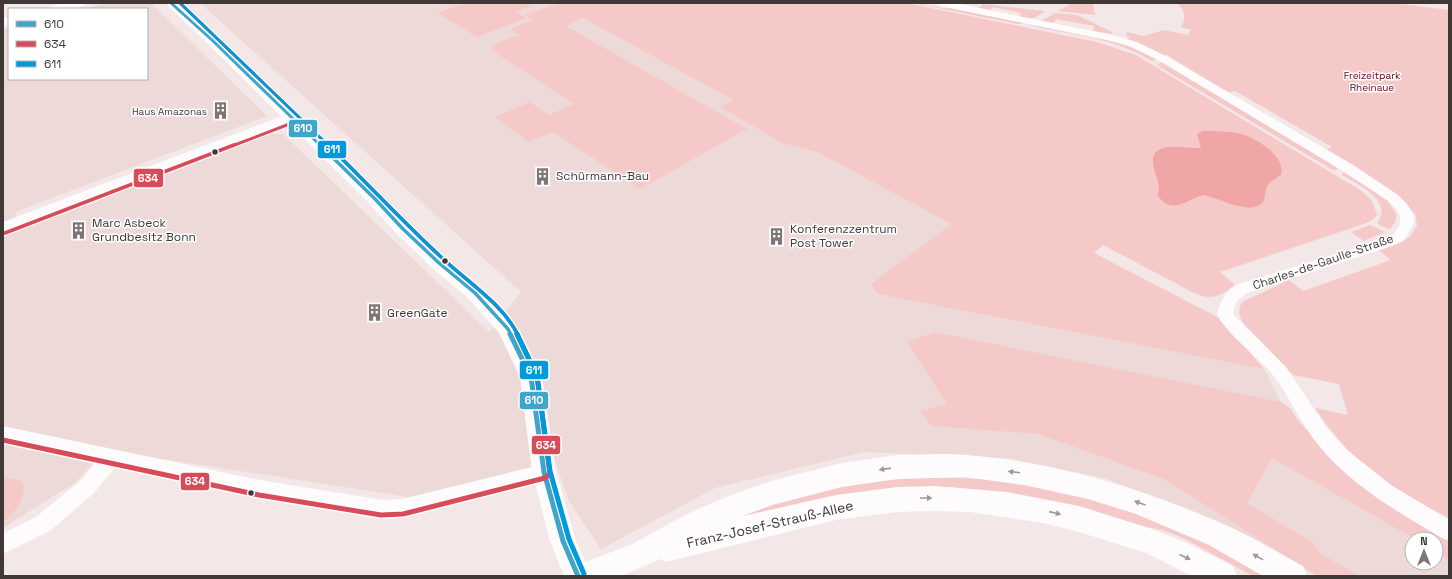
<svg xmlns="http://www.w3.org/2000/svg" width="1452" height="579" viewBox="0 0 1452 579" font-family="'Space Grotesk',sans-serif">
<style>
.built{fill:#eed9d9;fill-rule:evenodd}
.green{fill:#f6c9c9}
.water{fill:#f0a6a7}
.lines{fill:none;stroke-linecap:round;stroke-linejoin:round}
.minor{fill:#fdfbfb;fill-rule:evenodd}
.tertiary{fill:#fdfbfb;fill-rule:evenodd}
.secondary{fill:#fdfbfb;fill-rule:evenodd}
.bus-1-far2-casing{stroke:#fff;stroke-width:5}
.bus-1-far1-casing{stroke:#fff;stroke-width:6}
.bus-1-casing{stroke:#fff;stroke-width:8}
.bus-2-far2-casing{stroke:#fff;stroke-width:5}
.bus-2-far1-casing{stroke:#fff;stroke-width:6}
.bus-2-casing{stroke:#fff;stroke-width:8}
.bus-3-far2-casing{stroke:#fff;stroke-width:5}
.bus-3-far1-casing{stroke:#fff;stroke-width:6}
.bus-3-casing{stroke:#fff;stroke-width:8}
.bus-1-far2{stroke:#41a4ca;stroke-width:3}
.bus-1-far1{stroke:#41a4ca;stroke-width:3.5}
.bus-1{stroke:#41a4ca;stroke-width:5}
.bus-2-far2{stroke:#d84c59;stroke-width:3}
.bus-2-far1{stroke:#d84c59;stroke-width:3.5}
.bus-2{stroke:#d84c59;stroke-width:5}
.bus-3-far2{stroke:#0099dc;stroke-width:3}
.bus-3-far1{stroke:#0099dc;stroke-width:3.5}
.bus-3{stroke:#0099dc;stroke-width:5}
.oneway{fill:#9e9999}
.bus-dot{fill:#403737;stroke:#fff;stroke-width:1.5}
.labels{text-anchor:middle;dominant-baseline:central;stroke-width:3;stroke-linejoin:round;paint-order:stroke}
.far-park-label{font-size:10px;fill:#610417;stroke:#fff}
.far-poi-label{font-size:10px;fill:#403737;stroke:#fff;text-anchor:end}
.poi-label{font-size:12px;fill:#403737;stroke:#fff;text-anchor:start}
.street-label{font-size:12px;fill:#403737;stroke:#fff}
.near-street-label{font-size:14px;fill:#403737;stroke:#fff}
.line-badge{stroke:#fff;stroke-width:1.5}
.badge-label{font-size:11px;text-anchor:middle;font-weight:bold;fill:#fff}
</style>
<rect width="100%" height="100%" fill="#f3e7e7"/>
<path class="built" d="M106,3H151L267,116L15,212L21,229L271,134H283L489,332L521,292L200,3H555L557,4L526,15L533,20L510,29L520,35L552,31L584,18L733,100L720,107L782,143L819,153L951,224L871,284L877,294L1264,369L1281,402L1290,408L1296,418L1332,458L1449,539V576H1317L1274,550L1208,518L1104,478L1008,458L864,452L715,488L601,549L569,501L555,462L415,498L105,450L76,482L3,528V30L9,28V79H147V9H84ZM1412,539H1436V563H1412Z"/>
<path class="green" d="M465,3H526L531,6L516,12L526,18L477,37L437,13Z
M555,3H906L1097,42L1136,55L1149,63L1360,190C1370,197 1374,203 1377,215L1372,220L1364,224L1220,272L1235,285C1219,296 1214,301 1194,293L1103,245L1094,253L1221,319L1264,369L877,294L871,284L951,224L819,153L782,143L720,107L733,100L583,18L566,26L747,129L640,189L553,132L529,142L495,117L530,102L549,115L574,104L491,50L496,44L519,35L510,29L533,20L525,15L557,4Z
M913,3C926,3 940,10 952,8L1026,23L1018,24Z
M1072,3H1093L1094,12L1097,15L1058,11Z
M1177,3H1393L1449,10V518C1428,507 1407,497 1387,484C1359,464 1334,437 1315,408L1348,415L1339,384L1293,375L1244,324C1238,315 1238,311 1242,302L1289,280L1303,291L1391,260L1379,250L1402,242L1411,236L1417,225L1415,214L1400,197L1324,151L1332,147L1235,91L1228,93L1167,55L1164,56L1126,40L1130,37L1126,35L1127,32L1143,36L1164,30L1188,35L1191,30L1181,27C1187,17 1185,11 1177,3Z
M983,4L1044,11V12L1032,19L1019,17L1021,13L993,7L990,11L979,8Z
M1055,13L1077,15L1112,32L1113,34L1093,31L1094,26L1056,19L1054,23L1041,21Z
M1035,25C1061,30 1139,42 1156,60L1151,61C1118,39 1074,35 1036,27L1033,26Z
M1161,62L1336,167L1338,169L1334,170L1331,169L1158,66Z
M1343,172L1386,198L1396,214V221L1390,229L1379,225L1378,222C1393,200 1357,184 1342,175Z
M1370,225L1385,232L1364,241L1351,232Z
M935,332L1281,402L1290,408L1296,418L1332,458L1449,539V560L1436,552V539H1415L1272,458L1247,503L1312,542L1320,553L1359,576H1317L1164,479L1038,434L931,426L920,411L947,404L907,342Z
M3,477L22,481C28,497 15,513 3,522Z
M916,478C944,478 972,477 1000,481C1072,490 1140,512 1206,541C1229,551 1251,564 1273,576H1253L1181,537L1159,529L1128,524L1007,493L952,487H899L742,519L740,514L821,491L864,482Z"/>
<path class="water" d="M1203,131C1216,131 1229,131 1241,134C1256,138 1286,156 1281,175C1276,178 1269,182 1267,187C1264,192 1266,197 1263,202C1250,217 1218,197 1203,195C1187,199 1173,216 1158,196C1157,192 1159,191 1159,187C1158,178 1153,170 1153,162C1152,139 1188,149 1201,148L1197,134Z"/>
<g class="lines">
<path class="minor" d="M935,3H955L1112,35L1137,42L1168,57L1353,165L1398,195L1407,204L1414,216V224L1404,240L1392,246L1247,293L1236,302L1233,314L1286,367L1327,428L1347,450L1391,485L1449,520V541L1442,538C1398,512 1352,486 1320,447C1301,425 1291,398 1273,375C1256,355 1230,337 1217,315C1219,302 1225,293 1235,285L1382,240L1394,234L1400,224V216L1396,209L1388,201L1343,171L1160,61L1129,46L1106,40L940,6Z
M290,113L294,114L296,117L294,120L3,232V222Z
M3,426L260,480L382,500L402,499L544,464L551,466L554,472L551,478L544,480L402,517L382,518L260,498L116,466L94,493L50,531L3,554V533L36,517L80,481L96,462L3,442Z"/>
<path class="tertiary" d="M64,3H85L83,6L71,9H50L51,6Z
M165,3H179L217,37L381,195L410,225L446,258L482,288L515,324L542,377L556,472L576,541L592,576H564L550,541L532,472L520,377L499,333L468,298L432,268L396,233L369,203L207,43Z
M9,17V25L3,26V18Z"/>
<path class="secondary" d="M897,455C920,455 944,453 967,455C1060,463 1142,488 1228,526C1253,537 1278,553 1303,566L1307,576H1263L1209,545L1136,514L1088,499L1024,485L965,477L897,479L842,487L772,505L743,516L836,495L897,487L934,486L1007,492L1079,506L1149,528L1187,543L1233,566L1237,576H1192L1146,553L1079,532L1043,523L970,512L934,511L897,512L836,520L666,562L660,559L622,576H571L575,566L632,544L685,515L726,497L771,481L842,463Z"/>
<defs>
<path id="bus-1-far2" d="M171,3L212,40L321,146"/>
<path id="bus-1-far1" d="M320,145L375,199L403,229L439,263L475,293L508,329L511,335"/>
<path id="bus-1" d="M510,334L531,377L544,472L563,541L578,576"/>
<path id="bus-2-far2" d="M180,3L329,146
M232,146L292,123"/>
<path id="bus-2-far1" d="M328,145C366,182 402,221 441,257C465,280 503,304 518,335
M5,233L234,145"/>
<path id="bus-2" d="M3,440L259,495L381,515L403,514L545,478L550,474L537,376L517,334"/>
<path id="bus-3-far2" d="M180,3L329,146"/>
<path id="bus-3-far1" d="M328,145C366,182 402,221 441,257C465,280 503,304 518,335"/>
<path id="bus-3" d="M517,334L537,376L550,471L569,539L584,574"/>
</defs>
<use href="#bus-1-far2" class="bus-1-far2-casing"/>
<use href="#bus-1-far1" class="bus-1-far1-casing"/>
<use href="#bus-1" class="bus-1-casing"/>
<use href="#bus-2-far2" class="bus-2-far2-casing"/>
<use href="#bus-2-far1" class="bus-2-far1-casing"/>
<use href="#bus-2" class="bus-2-casing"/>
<use href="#bus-3-far2" class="bus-3-far2-casing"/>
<use href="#bus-3-far1" class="bus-3-far1-casing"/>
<use href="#bus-3" class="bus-3-casing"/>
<use href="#bus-1-far2" class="bus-1-far2"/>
<use href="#bus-1-far1" class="bus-1-far1"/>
<use href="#bus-1" class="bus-1"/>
<use href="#bus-2-far2" class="bus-2-far2"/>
<use href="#bus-2-far1" class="bus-2-far1"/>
<use href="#bus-2" class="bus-2"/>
<use href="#bus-3-far2" class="bus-3-far2"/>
<use href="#bus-3-far1" class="bus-3-far1"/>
<use href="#bus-3" class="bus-3"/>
</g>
<defs><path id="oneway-solid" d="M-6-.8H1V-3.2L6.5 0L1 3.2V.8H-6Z"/></defs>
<g class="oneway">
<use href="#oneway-solid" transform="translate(885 469) rotate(172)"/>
<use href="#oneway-solid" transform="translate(1014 472) rotate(-173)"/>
<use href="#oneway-solid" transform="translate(926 498)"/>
<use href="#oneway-solid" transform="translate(1140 503) rotate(-160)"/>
<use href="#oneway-solid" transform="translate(1055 513) rotate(13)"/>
<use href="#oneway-solid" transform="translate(1185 557) rotate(25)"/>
<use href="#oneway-solid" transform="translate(1258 557) rotate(-151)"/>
</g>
<defs>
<symbol id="building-bare" viewBox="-9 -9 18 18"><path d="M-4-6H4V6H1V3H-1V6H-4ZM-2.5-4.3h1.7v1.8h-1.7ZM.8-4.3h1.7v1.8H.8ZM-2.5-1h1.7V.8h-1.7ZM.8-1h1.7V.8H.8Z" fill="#7f7575" stroke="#fff" stroke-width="2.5" paint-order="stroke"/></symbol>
</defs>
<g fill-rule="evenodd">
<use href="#building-bare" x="208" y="98" width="25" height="25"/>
<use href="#building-bare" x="530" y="164" width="25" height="25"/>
<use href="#building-bare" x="66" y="218" width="25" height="25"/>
<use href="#building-bare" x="764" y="224" width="25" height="25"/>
<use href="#building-bare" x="362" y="300" width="25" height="25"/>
</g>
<g class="bus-dot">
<circle cx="215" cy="152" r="3.5"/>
<circle cx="445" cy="261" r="3.5"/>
<circle cx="251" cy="493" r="3.5"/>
</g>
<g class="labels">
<g class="far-park-label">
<text x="1372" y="75">Freizeitpark<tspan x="1372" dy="12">Rheinaue</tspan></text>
</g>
<g class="far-poi-label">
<text x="207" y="111">Haus Amazonas</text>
</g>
<g class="poi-label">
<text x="556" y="176">Schürmann-Bau</text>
<text x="92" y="223">Marc Asbeck<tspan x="92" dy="14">Grundbesitz Bonn</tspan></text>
<text x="790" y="229">Konferenzzentrum<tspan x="790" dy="14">Post Tower</tspan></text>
<text x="387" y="313">GreenGate</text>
</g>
<g class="street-label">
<text transform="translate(1323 262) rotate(-19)">Charles-de-Gaulle-Straße</text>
</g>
<g class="near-street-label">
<text transform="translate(770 524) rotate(-13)">Franz-Josef-Strauß-Allee</text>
</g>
</g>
<g class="line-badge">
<rect x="288" y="119" width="30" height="19" rx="4" fill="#41a4ca"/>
<rect x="317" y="140" width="30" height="19" rx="4" fill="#0099dc"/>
<rect x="133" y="168" width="31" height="20" rx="4" fill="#d84c59"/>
<rect x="519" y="360" width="30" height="20" rx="4" fill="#0099dc"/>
<rect x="519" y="391" width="30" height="19" rx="4" fill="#41a4ca"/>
<rect x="531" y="435" width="30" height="20" rx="4" fill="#d84c59"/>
<rect x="180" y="472" width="30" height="19" rx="4" fill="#d84c59"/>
</g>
<g class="badge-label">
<text x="303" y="132">610</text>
<text x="332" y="153">611</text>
<text x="148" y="182">634</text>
<text x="534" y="374">611</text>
<text x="534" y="404">610</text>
<text x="546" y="449">634</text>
<text x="195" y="485">634</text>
</g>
<rect width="1452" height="579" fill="none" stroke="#403737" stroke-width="8"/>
<rect x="8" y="8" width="140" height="72" fill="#ffffff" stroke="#b3afaf"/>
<rect x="16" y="21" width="20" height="6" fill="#41a4ca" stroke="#b3afaf"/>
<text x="44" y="28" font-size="12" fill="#403737">610</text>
<rect x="16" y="41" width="20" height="6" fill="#d84c59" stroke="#b3afaf"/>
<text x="44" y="48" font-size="12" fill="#403737">634</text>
<rect x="16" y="61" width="20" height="6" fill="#0099dc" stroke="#b3afaf"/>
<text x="44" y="68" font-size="12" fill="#403737">611</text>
<g transform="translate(1424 551)"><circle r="19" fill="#ffffff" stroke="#b3afaf"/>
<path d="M0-3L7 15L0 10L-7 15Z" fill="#7f7575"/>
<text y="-6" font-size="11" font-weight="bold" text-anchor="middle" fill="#403737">N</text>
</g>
</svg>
